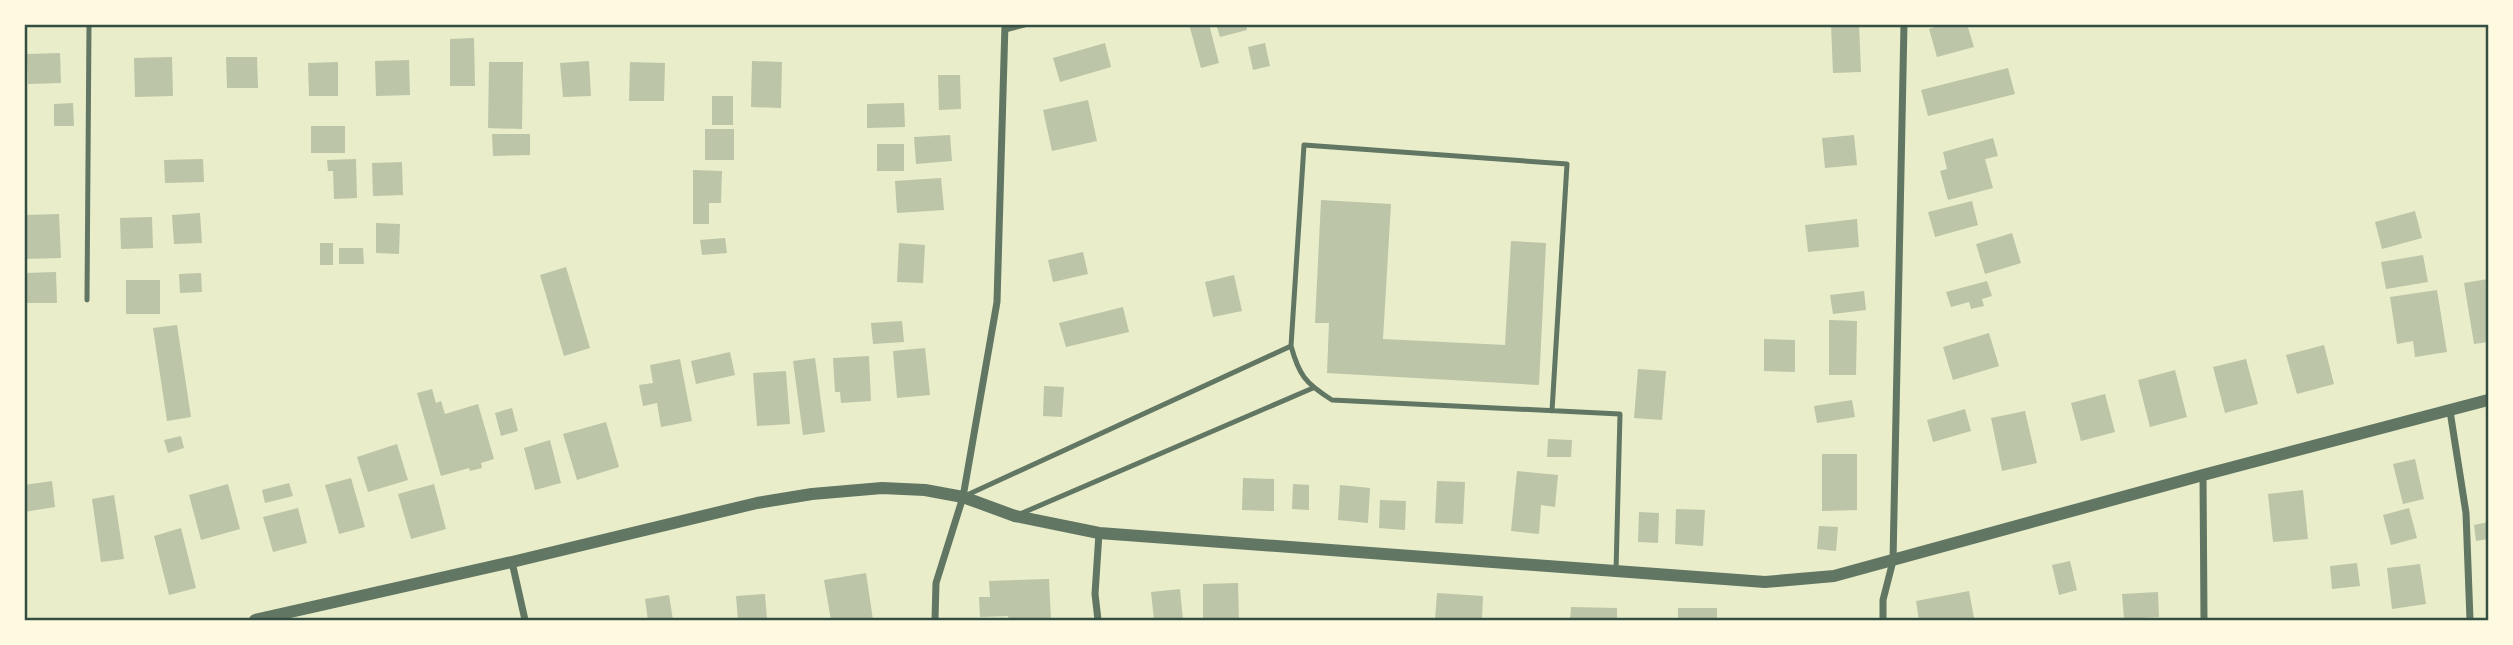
<svg xmlns="http://www.w3.org/2000/svg" width="2513" height="645" viewBox="0 0 2513 645" font-family="Arial,sans-serif">
<style>
.building{fill:#bcc5a7}
.lines{fill:none;stroke-linecap:round;stroke-linejoin:round}
.service{stroke:#617663;stroke-width:5}
.minor{stroke:#617663;stroke-width:7}
.tertiary{stroke:#617663;stroke-width:12}
.neatline{fill:none;stroke:#344e41;stroke-width:2.5}
</style>
<rect width="100%" height="100%" fill="#e9edc9"/>
<path class="building" d="M1189,24H1209L1219,63L1201,68Z
M1216,24H1246L1247,30L1220,37Z
M1831,24H1859L1861,72L1833,73Z
M1944,24H1967L1974,47L1937,57L1929,29Z
M474,38L475,86H450V39Z
M1105,43L1111,67L1060,82L1053,58Z
M1265,43L1270,66L1253,70L1248,47Z
M60,53L61,83L28,84L27,54Z
M172,57L173,96L135,97L134,58Z
M226,57H257L258,88H227Z
M409,60L410,95L376,96L375,61Z
M589,61L591,96L563,97L560,63Z
M752,61L782,62L781,108L751,107Z
M338,62V96H309L308,63Z
M489,62H523L522,129L488,128Z
M630,62L665,63L664,101H629Z
M2008,68L2015,94L1928,116L1921,90Z
M938,75H960L961,109L939,110Z
M712,96H733V125H712Z
M1088,100L1097,141L1052,151L1043,110Z
M73,103L74,126H54V104Z
M904,103L905,127L867,128V104Z
M311,126H345V153H311Z
M705,129H734V160H705Z
M492,134H530V155L493,156Z
M950,135L952,161L916,164L914,137Z
M1854,135L1857,165L1825,168L1822,138Z
M1993,138L1998,156L1985,159L1993,188L1948,200L1940,171L1947,169L1943,152Z
M877,144H904V171H877Z
M203,159L204,182L165,183L164,160Z
M356,159L357,198L334,199L333,171H328L327,160Z
M402,162L403,195L373,196L372,163Z
M693,170L722,171L721,203H709V224H693Z
M941,178L944,210L897,213L895,181Z
M1321,200L1391,204L1383,339L1505,345L1511,241L1546,243L1539,385L1327,373L1329,323H1315Z
M1972,201L1978,225L1935,237L1928,212Z
M2415,211L2422,238L2382,249L2375,222Z
M200,213L202,243L174,244L172,215Z
M59,214L61,258L24,259V215Z
M152,217L153,248L121,249L120,218Z
M1857,219L1859,247L1808,252L1805,225Z
M376,223L400,224L399,254L376,253Z
M2012,233L2021,263L1985,274L1976,244Z
M725,238L727,253L702,255L700,240Z
M320,243H333V265H320Z
M899,243L925,245L923,283L897,282Z
M339,248H363L364,264H339Z
M1083,252L1088,274L1053,282L1048,260Z
M2423,255L2428,282L2386,289L2381,262Z
M566,267L590,348L564,356L540,275Z
M56,272L57,303H24V273Z
M201,273L202,292L180,293L179,274Z
M1234,275L1242,311L1213,317L1205,282Z
M2488,279V342L2474,344L2464,283Z
M126,280H160V314H126Z
M1987,281L1992,296L1982,299L1984,306L1971,309L1969,302L1951,307L1946,292Z
M2437,290L2447,352L2415,357L2413,341L2397,344L2390,297Z
M1864,291L1866,310L1833,314L1830,295Z
M1123,307L1129,332L1066,347L1059,323Z
M1829,320L1857,321L1856,375H1829Z
M902,321L904,342L873,344L871,323Z
M177,325L191,417L167,421L153,328Z
M1989,333L1999,366L1953,380L1943,347Z
M1764,339L1795,340V372L1764,371Z
M2324,345L2334,384L2297,394L2286,355Z
M925,348L930,395L897,398L893,351Z
M730,352L735,375L696,384L691,361Z
M869,356L871,401L841,403L840,392H835L833,358Z
M815,358L825,432L803,435L793,361Z
M680,359L692,421L661,427L657,403L643,406L639,385L653,383L650,365Z
M2246,359L2258,404L2225,413L2213,367Z
M1638,369L1666,371L1662,420L1634,418Z
M2175,370L2187,417L2150,427L2138,380Z
M786,371L790,424L757,426L753,373Z
M1044,386L1064,387L1062,417L1043,416Z
M432,389L436,403L441,401L445,414L478,404L494,459L481,463L482,468L470,471L469,468L441,476L417,393Z
M2105,394L2115,432L2081,441L2071,403Z
M1852,400L1855,417L1817,423L1814,406Z
M512,408L518,431L501,436L495,413Z
M1965,409L1971,431L1933,442L1927,420Z
M2025,411L2037,463L2002,471L1991,418Z
M606,422L619,467L577,480L563,434Z
M181,436L184,448L168,453L164,440Z
M1548,439L1572,440L1571,457H1547Z
M550,440L561,483L535,490L524,448Z
M397,444L408,480L368,492L357,457Z
M1822,454H1857V510L1822,511Z
M2415,459L2424,499L2403,504L2393,464Z
M1517,471L1558,475L1555,507L1541,505L1539,534L1511,531Z
M351,478L365,527L339,534L325,485Z
M1243,478L1274,479V511L1242,510Z
M52,481L55,507L24,512V485Z
M1437,481L1465,482L1463,524L1435,523Z
M289,483L293,496L265,503L262,490Z
M228,484L240,529L201,540L189,495Z
M434,484L446,529L411,539L398,494Z
M1293,484L1309,485V510L1292,509Z
M1340,485L1370,488L1368,523L1338,520Z
M2303,490L2308,539L2273,542L2268,494Z
M114,495L124,559L101,562L92,499Z
M1380,500L1406,501L1405,530L1379,528Z
M298,508L307,543L273,552L263,517Z
M2409,508L2417,538L2391,545L2383,515Z
M1676,509L1705,510L1703,546L1675,544Z
M1639,512L1659,513L1658,543L1638,542Z
M2488,522V539L2476,541L2474,525Z
M1819,526L1838,527L1836,551L1817,549Z
M181,528L196,588L169,595L154,536Z
M2070,561L2077,590L2059,595L2052,565Z
M2357,563L2360,586L2332,589L2330,566Z
M2420,564L2426,604L2392,609L2387,568Z
M866,573L873,620H831L824,580Z
M1049,579L1051,620H1009L1008,616L980,617L979,597H990L989,581Z
M1238,583L1239,620H1203V584Z
M1180,589L1183,620H1154L1151,592Z
M1969,591L1974,618L1919,620L1916,601Z
M2158,592L2159,617L2124,619L2122,594Z
M1437,593L1483,596L1482,620H1435Z
M765,594L767,620H738L736,596Z
M669,595L673,620H648L645,599Z
M1571,607L1617,608V620H1570Z
M1678,608H1717V620H1678Z"/>
<g class="lines">
<path class="service" d="M87,300L89,24
M1552,411L1567,164L1304,145L1291,346C1299,375 1305,383 1332,400L1620,414L1616,571
M967,495L1291,346
M1020,514L1313,388"/>
<path class="minor" d="M1005,29L1024,24
M2450,411L2466,513L2470,620
M2203,475L2204,620
M512,562L525,620
M935,620L936,583L963,497L997,302L1005,24
M1098,620L1095,594L1099,533
M1883,620V600L1893,561L1904,24"/>
<path class="tertiary" d="M255,620L512,562L757,503L812,494L882,488L925,490L963,497L1015,516L1099,533L1765,582L1834,576L2203,475L2488,400"/>
</g>
<rect width="2513" height="645" fill="none" stroke="#fefae0" stroke-width="52"/>
<rect x="26" y="26" width="2461" height="593" class="neatline"/>
</svg>
